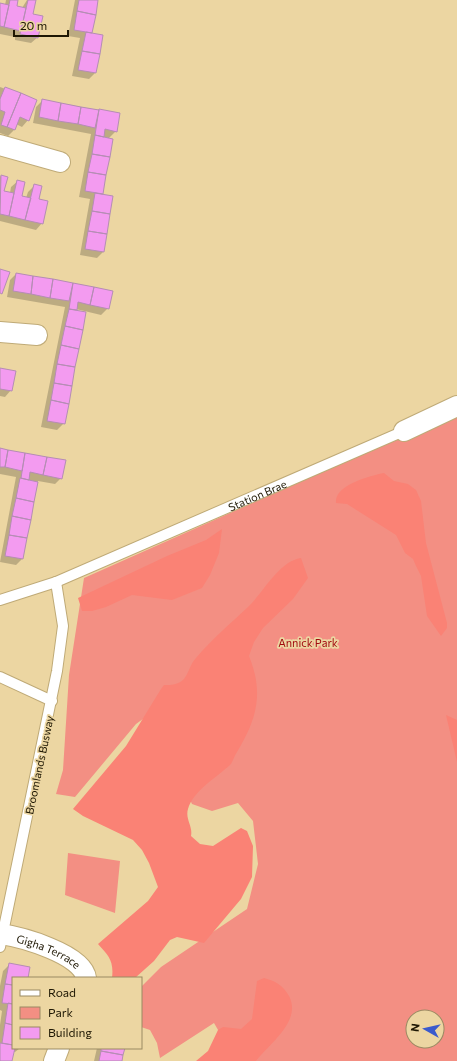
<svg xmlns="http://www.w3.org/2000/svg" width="457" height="1061" viewBox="0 0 457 1061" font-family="Commissioner,sans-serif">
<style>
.green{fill:#f38f83;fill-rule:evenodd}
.forest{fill:#fa8275}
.shadow{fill:#0003}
.building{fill:#f39bf0;stroke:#b58db4}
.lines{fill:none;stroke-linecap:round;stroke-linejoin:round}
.service-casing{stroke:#bfaa77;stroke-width:12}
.minor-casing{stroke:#bfaa77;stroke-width:22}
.service{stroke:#fff;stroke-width:10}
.minor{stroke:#fff;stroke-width:20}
.labels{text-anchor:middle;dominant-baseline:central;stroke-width:3.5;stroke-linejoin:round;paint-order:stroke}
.street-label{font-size:11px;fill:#1e1703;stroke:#ecd6a2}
.park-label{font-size:11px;fill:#a1090e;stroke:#ecd6a2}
</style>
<rect width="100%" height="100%" fill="#ecd6a2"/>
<path class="green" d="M457,412V1061H236L214,1023L160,1058L157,1043L150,1030L141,1027V987L161,967L247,909L258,864L253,821L238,803L212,811L192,804L181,780L165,703L136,724L75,797L56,794L63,770L69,675L84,578ZM413,1017H437V1041H413Z
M68,853L120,861L115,913L65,895Z"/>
<path class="forest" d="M384,473L394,481L408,484L416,490L421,501L426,543L447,623V628L441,636L427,616L421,576L416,566L413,559L405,553L396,535L347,504L336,503C334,485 370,476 384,473Z
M222,529L219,553L210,575L202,588L172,600L132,595L106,607L92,611H82L78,598L167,556L206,540Z
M301,558L308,578L293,599L263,628L254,642L249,656C264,693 257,719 237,752C234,756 233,762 230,765C217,777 193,791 188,809C185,819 193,826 191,836L200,844L213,846L241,828L247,831L253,846L252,877L241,899L204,943L177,937L170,940L154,961L135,978H112C114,961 109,956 98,944L148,901L158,887L149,863L142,850L133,840L83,816L73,809L126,746L161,689L164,685C171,685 178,685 184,679C189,673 190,664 196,658C212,639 230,624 248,607C263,593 279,561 301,558Z
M446,715L457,720V762Z
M264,978C275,981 283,985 289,996C302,1021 270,1043 256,1061H196L208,1051L218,1030L223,1027L241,1029L252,1019L257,981Z"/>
<path class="shadow" d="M6,0H17L15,7L22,8L27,0H35L31,14L38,37L31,43L15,40V37L0,34V4L5,5Z
M75,0H97L91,34L95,73L89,79L72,76L80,38L68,36Z
M0,87L36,100L28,120L22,127L16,124L14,130L8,136L0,133Z
M43,100L119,114L116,131L108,139L112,140L102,195L112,197L103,252L97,258L80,255L90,199L79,197L91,134L33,123L36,107Z
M0,176L7,178L3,192L10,193L11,187L18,181L21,196L26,198L28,192L34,186L42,223L36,230L0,221Z
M16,274L112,292L108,308L101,315L76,309L64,423L57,430L41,427L65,307L7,297L10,280Z
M0,369L11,390L5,397L0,396Z
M0,449L65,461L61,478L55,484L38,481L22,559L16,565L0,562L16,477L0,474Z
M9,965L27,978H13V1048H20L15,1052H13L11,1061H0V1025L2,1011L0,1010V986L3,971Z
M97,1048H124L121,1061H94Z"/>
<path class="building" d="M10,0H18L17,6L26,8L21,31L4,27Z
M28,0H36L33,14L43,16L38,38L20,34Z
M79,0H98L96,15L77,11Z
M0,3L9,5L4,27L0,26Z
M77,11L96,15L92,33L74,30Z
M86,32L103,35L100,54L82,51Z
M82,51L100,54L96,73L78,70Z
M5,87L21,93L7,127L1,125L5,112L0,110V99Z
M21,93L37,100L29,121L20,117L15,130L7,127Z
M42,99L61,103L58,121L39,117Z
M61,103L81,107L78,124L58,121Z
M81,107L99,110L95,128L78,124Z
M99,109L120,113L117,132L105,129L104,137L95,135Z
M95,135L113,139L110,157L92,154Z
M92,154L110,157L106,175L88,172Z
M88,172L106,175L103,194L85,191Z
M1,175L8,177L4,191L14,193L9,216L0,214Z
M17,180L25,182L22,196L31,198L25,220L9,216Z
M34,184L42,186L39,199L48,201L43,224L25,220Z
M95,193L113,196L110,214L92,211Z
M92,211L110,214L107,234L88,231Z
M88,231L107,234L104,252L85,249Z
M0,269L10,272L2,294L0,293Z
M16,273L33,276L31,294L13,291Z
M33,276L53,279L50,298L31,294Z
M53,279L73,283L69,301L50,298Z
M73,283L94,287L90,305L78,302L77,310L69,309Z
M94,287L113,291L109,309L90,305Z
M69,309L86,312L83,330L65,326Z
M65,326L83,330L79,349L61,345Z
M61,345L79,349L75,367L57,364Z
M57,364L75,367L72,386L54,383Z
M0,368L16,371L12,391L0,389Z
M54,383L72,386L69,404L51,400Z
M51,400L69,404L65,424L47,421Z
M0,448L8,450L5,467H0Z
M8,450L25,453L22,471L5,467Z
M25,453L47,457L43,475L30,472L29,480L21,478Z
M47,457L66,460L62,479L43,475Z
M20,478L38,482L34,502L16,498Z
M16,498L34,502L31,520L12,516Z
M12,516L31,520L27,538L9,535Z
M9,535L27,538L23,559L5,556Z
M9,963L30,967L28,978H13V985L5,984Z
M5,984L13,985V1004L2,1003Z
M8,1003L13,1004V1025L5,1023Z
M5,1023L13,1025V1045L2,1043Z
M0,1043L13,1045V1048H15L12,1061H0Z
M101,1048H125L123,1055L101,1051Z
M101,1051L123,1055L122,1061H99Z"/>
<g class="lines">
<defs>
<g id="service">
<path id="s1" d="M0,600L56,582L404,431"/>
<path d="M0,677L52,701"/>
<path d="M0,947L57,671L63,626L56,582"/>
</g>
<g id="minor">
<path d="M0,145L60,162"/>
<path d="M0,332L37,335"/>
<path d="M404,431L457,406"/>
<path id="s2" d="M0,934C21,937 83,954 86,978"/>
<path d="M54,1061L59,1048"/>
</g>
</defs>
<use href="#service" class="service-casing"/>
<use href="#minor" class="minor-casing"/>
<use href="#service" class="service"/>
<use href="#minor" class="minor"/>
</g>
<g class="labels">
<g class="street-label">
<text stroke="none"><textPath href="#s1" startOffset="278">Station Brae</textPath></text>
<text transform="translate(39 765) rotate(-78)">Broomlands Busway</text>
<text stroke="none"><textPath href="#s2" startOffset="52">Gigha Terrace</textPath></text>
</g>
<g class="park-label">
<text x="308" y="642">Annick Park</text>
</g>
</g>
<rect x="12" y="977" width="130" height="72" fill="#ecd6a2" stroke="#9a8a62"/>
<rect x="20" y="990" width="20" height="6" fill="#ffffff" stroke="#9a8a62"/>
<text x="48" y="997" font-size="12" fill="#1e1703">Road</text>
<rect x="20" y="1007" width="20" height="12" fill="#f38f83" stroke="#9a8a62"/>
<text x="48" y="1017" font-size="12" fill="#1e1703">Park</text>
<rect x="20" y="1027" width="20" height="12" fill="#f39bf0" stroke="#9a8a62"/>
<text x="48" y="1037" font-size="12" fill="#1e1703">Building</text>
<g transform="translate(425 1029) rotate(278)"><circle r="19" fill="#ecd6a2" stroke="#9a8a62"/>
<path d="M0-3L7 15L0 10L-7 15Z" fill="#3b5acc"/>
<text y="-6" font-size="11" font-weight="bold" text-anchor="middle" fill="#1e1703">N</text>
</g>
<path d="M14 30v6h54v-6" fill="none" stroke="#1e1703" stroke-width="2"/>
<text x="20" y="30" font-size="12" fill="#1e1703" stroke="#ecd6a2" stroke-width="3" paint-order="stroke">20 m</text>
</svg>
